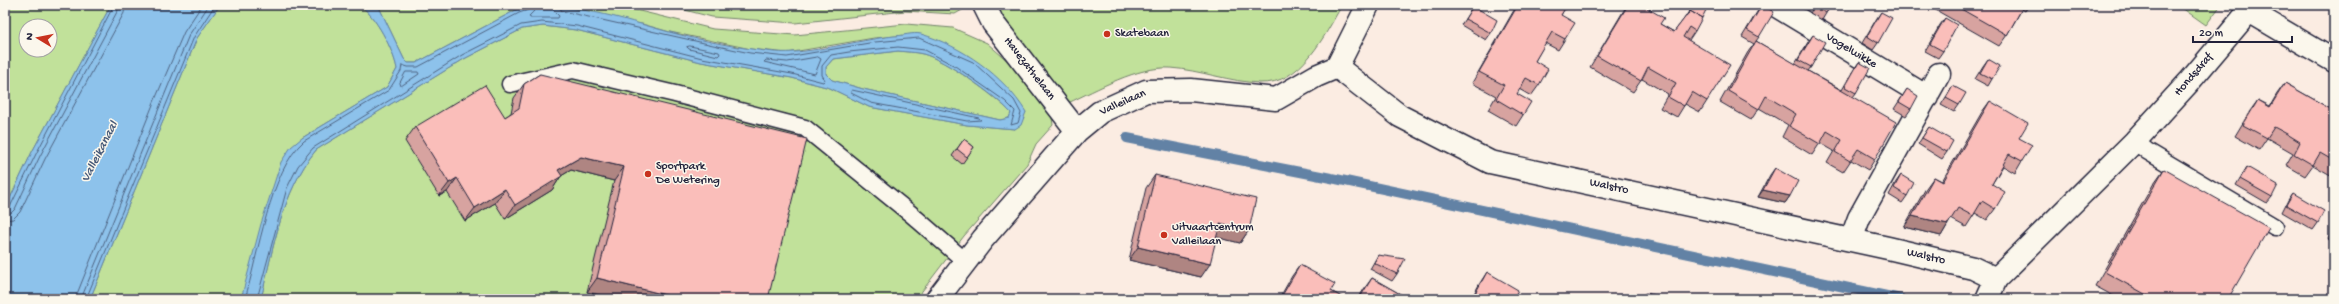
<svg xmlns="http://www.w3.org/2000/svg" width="2339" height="304" viewBox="0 0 2339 304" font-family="'Gochi Hand',sans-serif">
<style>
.green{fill:#c1e19a;stroke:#72826a;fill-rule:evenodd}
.water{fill:#8dc2eb;stroke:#6282a5;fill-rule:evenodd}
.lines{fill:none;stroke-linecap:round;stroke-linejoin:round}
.shore{stroke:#4d6281;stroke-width:1}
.stream{stroke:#6282a5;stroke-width:10}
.lane-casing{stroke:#22223b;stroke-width:19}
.street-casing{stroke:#22223b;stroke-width:25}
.lane{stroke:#fbf7ec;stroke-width:16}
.street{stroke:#fbf7ec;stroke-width:22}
.wall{fill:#d7a3a0;stroke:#22223b}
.shaded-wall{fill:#af8582;stroke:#22223b}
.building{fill:#fabeba;stroke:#22223b}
.poi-dot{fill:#c8321e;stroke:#fbf7ec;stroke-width:1.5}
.labels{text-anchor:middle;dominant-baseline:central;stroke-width:3;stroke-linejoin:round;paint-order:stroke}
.poi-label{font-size:12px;fill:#22223b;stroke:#fbf7ec;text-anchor:start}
.street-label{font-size:12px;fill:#22223b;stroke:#fbf7ec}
.water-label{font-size:13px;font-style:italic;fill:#475a79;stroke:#fbf7ec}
</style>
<rect width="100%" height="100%" fill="#fbece2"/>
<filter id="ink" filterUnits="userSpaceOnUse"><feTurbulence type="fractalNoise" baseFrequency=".025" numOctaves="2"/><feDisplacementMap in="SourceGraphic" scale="8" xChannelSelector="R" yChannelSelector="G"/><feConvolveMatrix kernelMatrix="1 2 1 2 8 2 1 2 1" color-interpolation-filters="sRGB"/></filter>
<g filter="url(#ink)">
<path class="green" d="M5,5H111L32,152L5,209ZM26,26H50V50H26Z
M220,5H359C375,14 394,51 397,69L387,87L302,138L241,299H90L197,38Z
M378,5H615L713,29L795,35L906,24L953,28L987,43L1040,89L1050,104L1053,125L1036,144L1027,164L964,236L916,299H261C273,248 282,192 316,150L464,59L522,29L543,26L576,30L701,62L792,78L830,88L869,107L967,125L1015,129L1026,112L919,34L874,38L787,53L751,49L670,32L642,24L518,9L416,63H408L404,59Z
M665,5H961L964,9L955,14L905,11L795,23L712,17Z
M997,5H1342C1325,35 1301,85 1260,83C1230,82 1200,70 1170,68C1138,66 1096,90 1068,103L1017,45Z
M2184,5H2221L2206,25L2182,8Z
M898,51C906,52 915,52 923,54C944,59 996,96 1011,113L1009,118L1000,120L863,89L832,80L826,74V67L833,59Z"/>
<path class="water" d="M111,5H220L197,38L90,299H5V209L32,152Z
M359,5H378L404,59L408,63H416L518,9C568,0 622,19 669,32C703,41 739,48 774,52C809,55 857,40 894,36C902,36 913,32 921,34C962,46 1003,75 1026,112L1021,125L1015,129L967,125L869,107L830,88L792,78L701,62L576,30L543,26L522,29L464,59L316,150C282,192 273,248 261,299H241L261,224L281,162L291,147L302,138L387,87L397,69C394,51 375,14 359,5ZM898,51C906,52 915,52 923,54C944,59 997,96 1011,113L1009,118L1000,120L863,89L832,80L826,74V67L833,59Z"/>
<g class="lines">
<path class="shore" d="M535,5L534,11L529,16L530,18H558L559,16L554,11L553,5
M690,46L719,52L720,54L718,56L689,49L687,47Z
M818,57L821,59L815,74L764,62L766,60L787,62Z
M406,72H418L419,74L401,86L400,83Z
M852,90L979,118L981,120L967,121L871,103L851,93Z
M5,209L10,207L36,154L114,5
M5,214L11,213L15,209L40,156L118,10L119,5
M5,220L13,219L20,212L45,159L124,13L125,5
M75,299L154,102L184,32L202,5
M81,299L189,35L209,5
M86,299L194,37L215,5
M245,299C258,256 270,170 304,141L389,90L401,71L402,65L408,67H418L519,13L528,10L530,5
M257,299L287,188L298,166L313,148L462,55L521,25L542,22L577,26L702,58L792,74L823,82L825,80L822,75V66L831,55L849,52L898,47L925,50L955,66L1005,101L1015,111L1011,125L1018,123L1021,113L1014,100L973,62L919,38L875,42L787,57L750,53L713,45L562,11L558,5"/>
<path class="stream" d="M1127,138L1336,179L1901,299"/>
<defs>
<path id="lane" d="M510,84L573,70L675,94L805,128L911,214L965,261
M2135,141L2147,151L2275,227"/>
<path id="street" d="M984,5L993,23L1077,131
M1368,5L1337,67L1400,116L1490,162L1888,248L1973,268L1996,279
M1775,5L1927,97
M1851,240L1859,218L1939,74
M937,299L983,239L1077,131L1100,112L1146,91L1191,90L1276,99L1316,76L1337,67
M1987,299L1996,279L2135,141L2189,82L2249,11L2334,61"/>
</defs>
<use href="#lane" class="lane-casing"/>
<use href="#street" class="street-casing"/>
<use href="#lane" class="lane"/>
<use href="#street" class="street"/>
</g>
<path class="wall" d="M1517,5H1567L1561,15L1565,39L1558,50L1545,43L1535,61L1539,85L1531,96L1519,89L1517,94L1523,115L1516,126L1488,110L1496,96L1472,83Z
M1627,5H1642L1660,24L1674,32L1684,19L1693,5L1695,31L1689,40L1707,101L1700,112L1685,104L1677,117L1660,108L1668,94L1642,79L1633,92L1590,67Z
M1762,5L1759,37L1756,41L1795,64L1808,42L1813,35L1811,67L1808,71L1842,90L1854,69L1859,62L1856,93L1853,97L1875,159L1868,170L1851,160L1843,172L1827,163L1834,151L1820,143L1812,155L1782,137L1788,125L1759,108L1751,120L1720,102L1748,52L1754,44L1742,37L1757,12Z
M1815,5H1831L1822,20L1810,13Z
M1877,5H1885L1883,8Z
M1927,5H2029L2025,11L2022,9L2007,35L1999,46Z
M1473,6L1491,33L1486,40L1461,25Z
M1881,12L1878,43L1873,50L1862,43L1877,18Z
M1945,18L1943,51L1938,58L1925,51L1940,25Z
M1988,59L1992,79L1988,86L1975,79L1983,66Z
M540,74L768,299H616L587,292L614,181L571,170L561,176L552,190L505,219L495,203L465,221L447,192L439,196L405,141L415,127L505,117L511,113L514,98L524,84Z
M2285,83L2334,111V177L2313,165L2305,176L2286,165L2293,153L2267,138L2259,150L2235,136L2250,111L2258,100L2270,106L2277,94Z
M1953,86L1959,105L1954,112L1941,105Z
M1907,89L1911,109L1906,116L1894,109Z
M1990,101L2019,138L2022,161L2015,173L2003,166L1992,184L1995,209L1987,220L1975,213L1966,227L1951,219L1941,236L1904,227L1926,188L1934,177L1942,181L1982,112Z
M1929,127L1947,152L1942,159L1918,144Z
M964,139L974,147L962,164L952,156Z
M2247,167L2272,197L2267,203L2236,185Z
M1775,168L1790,196L1785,203L1758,197L1770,175Z
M2164,169L2228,299H2119L2095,286L2154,183Z
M1155,175L1249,230L1240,243L1217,237L1201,277L1129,260L1146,188Z
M1901,175L1907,196L1902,203L1889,195L1896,182Z
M2293,193L2318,223L2313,230L2282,212L2288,200Z
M2334,228V242L2328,239Z
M1378,255L1397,274L1392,281L1370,269Z
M1300,265L1331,291L1345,299H1279L1292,276Z
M1487,272L1513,299H1471L1480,283Z
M1372,278L1409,299H1358L1364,289Z"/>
<path class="shaded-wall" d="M581,157L624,167L614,181L571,170L561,176L552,190L505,219L515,205L558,170Z
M457,178L447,192L439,196L449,183Z
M505,189L495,203L465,221L475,208Z
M1763,190L1790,196L1785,203L1758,197Z
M1912,216L1948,224L1941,236L1904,227Z
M1220,223L1249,230L1240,243L1211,236Z
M1138,247L1210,264L1201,277L1129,260Z
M597,278L682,299H616L587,292Z"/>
<path class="building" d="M1518,5H1567L1561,15L1575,23L1565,39L1552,32L1535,61L1548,69L1539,85L1526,78L1517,94L1531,102L1523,115L1496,99L1504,85L1479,72Z
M1628,5H1642L1664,18L1660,24L1674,32L1690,11L1702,18L1695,31L1689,27L1683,37L1730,65L1707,101L1692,92L1684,106L1668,97L1676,83L1648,67L1641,81L1597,56Z
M1693,5H1697L1706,10L1702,18L1690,11L1688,14Z
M1762,5L1774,12L1759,37L1747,30Z
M1816,5H1831L1826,13L1815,6Z
M1954,5H2024L2007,35Z
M1473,6L1497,20L1491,33L1465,19Z
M1881,12L1892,18L1878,43L1867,36Z
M1945,18L1957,25L1943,51L1930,44Z
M1813,35L1825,42L1811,67L1798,60Z
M1756,41L1896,122L1875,159L1858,149L1850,161L1835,152L1842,140L1827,131L1820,144L1789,126L1796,114L1766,96L1759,109L1728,91Z
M1988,59L2000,66L1992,79L1980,73Z
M1859,62L1870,68L1856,93L1845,87Z
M540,74L807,139L768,299H682L597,278L624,167L581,157L558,170L562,176L515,205L505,189L475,208L457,178L449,183L415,127L485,85L505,117L519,108L524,84Z
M2285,83L2334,111V161L2320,153L2313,165L2294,154L2300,142L2287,134L2274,127L2267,138L2243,125L2258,100L2270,107Z
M1953,86L1966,93L1959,105L1946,98Z
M1907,89L1918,96L1911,109L1899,102Z
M1990,101L2028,123L2019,138L2032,145L2022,161L2009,154L1992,184L2005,192L1995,209L1982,201L1973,216L1958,208L1948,224L1912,216L1934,177L1943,182Z
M1929,127L1953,141L1947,152L1922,138Z
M964,139L974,147L967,157L957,149Z
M2247,167L2278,185L2272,197L2240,179Z
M1775,168L1798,181L1790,196L1763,190Z
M2164,169L2269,228L2228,299H2154L2105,272Z
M1155,175L1256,199L1249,230L1220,223L1210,264L1138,247Z
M1901,175L1914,183L1907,196L1894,188Z
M2293,193L2324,211L2318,223L2286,205Z
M1378,255L1405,259L1397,274L1374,263Z
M1300,265L1335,284L1331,291L1345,299H1280Z
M1487,272L1518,290L1513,299H1472Z
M1372,278L1409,299H1359Z
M1646,293L1670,299H1636Z"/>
</g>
<g class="poi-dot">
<circle cx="1107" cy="34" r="4"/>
<circle cx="648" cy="174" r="4"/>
<circle cx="1164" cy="235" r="4"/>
</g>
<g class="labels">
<g class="poi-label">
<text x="1115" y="34">Skatebaan</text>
<text x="656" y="167">Sportpark<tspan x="656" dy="14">De Wetering</tspan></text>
<text x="1172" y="228">Uitvaartcentrum<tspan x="1172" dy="14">Valleilaan</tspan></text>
</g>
<g class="street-label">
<text transform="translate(1851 51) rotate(31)">Vogelwikke</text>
<text transform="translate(1029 69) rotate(52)">Havezathelaan</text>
<text transform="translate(2194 75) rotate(-49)">Hondsdraf</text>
<text transform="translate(1123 103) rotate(-24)">Valleilaan</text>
<text transform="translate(1609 187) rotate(12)">Walstro</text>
<text transform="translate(1926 257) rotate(13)">Walstro</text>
</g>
<g class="water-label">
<text transform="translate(100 152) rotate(-63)">Valleikanaal</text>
</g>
</g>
<rect width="2339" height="304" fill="none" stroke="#fbf7ec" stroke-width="20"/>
<rect x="10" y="10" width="2319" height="284" fill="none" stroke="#22223b" stroke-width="1.5" filter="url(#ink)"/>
<g transform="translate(38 38) rotate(280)"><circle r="19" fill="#fbf7ec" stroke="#a4a2a5"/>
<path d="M0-3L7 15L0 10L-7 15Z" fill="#c8321e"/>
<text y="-6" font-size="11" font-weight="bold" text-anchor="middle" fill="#22223b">N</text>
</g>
<path d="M2193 36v6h99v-6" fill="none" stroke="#22223b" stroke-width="2"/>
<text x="2199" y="36" font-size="12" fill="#22223b" stroke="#fbf7ec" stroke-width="3" paint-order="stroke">20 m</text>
</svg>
